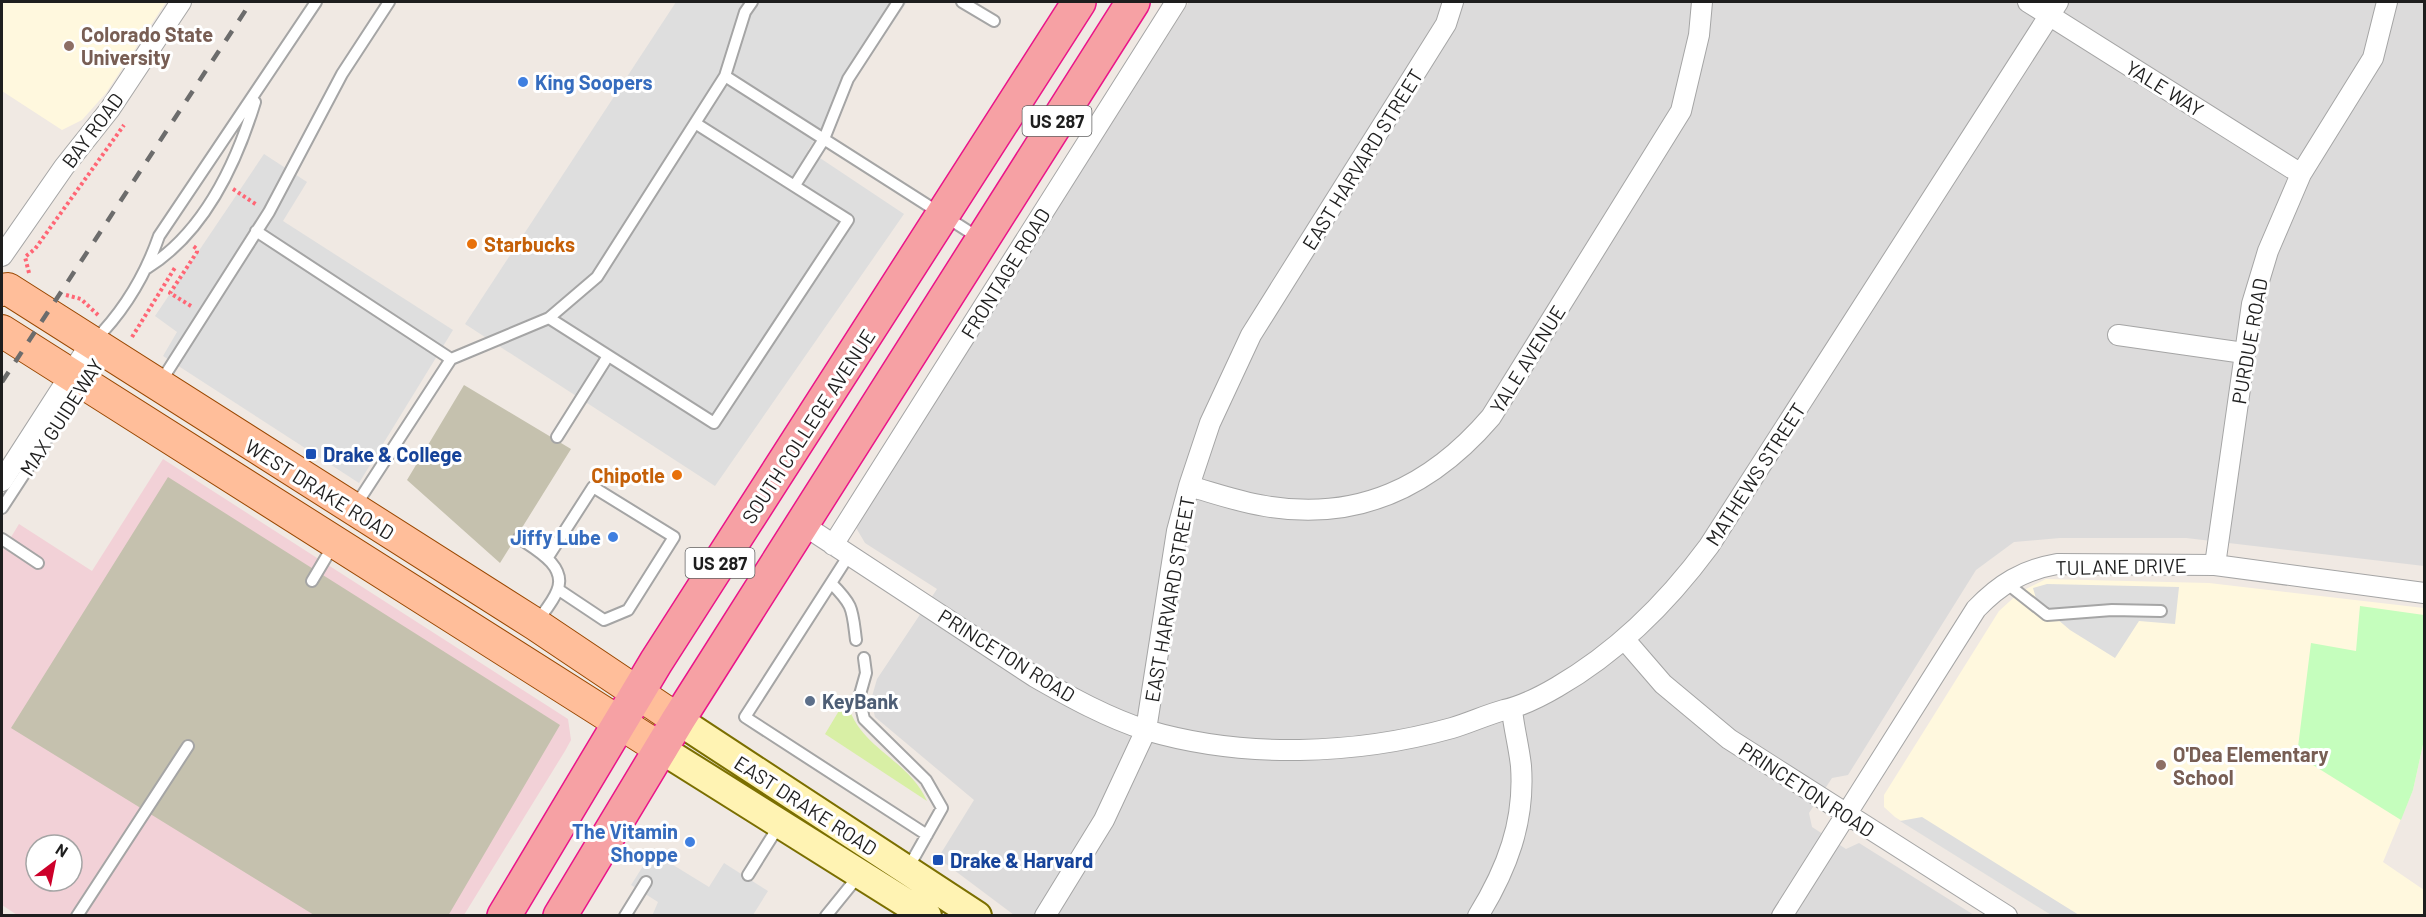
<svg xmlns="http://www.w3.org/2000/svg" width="2426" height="917" viewBox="0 0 2426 917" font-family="Barlow,sans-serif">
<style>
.residential{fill:#dcdbdb}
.commercial{fill:#f2d1d7;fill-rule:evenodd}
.education{fill:#fff8de}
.construction{fill:#c5c1ae}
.grass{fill:#d8efa5}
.park{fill:#c5febd}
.parking{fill:#dedede}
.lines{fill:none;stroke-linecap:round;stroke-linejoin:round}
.service-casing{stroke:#a5a5a5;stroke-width:14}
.minor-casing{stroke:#a5a5a5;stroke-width:22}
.secondary-casing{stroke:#7b6f00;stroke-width:32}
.primary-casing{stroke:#994700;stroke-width:34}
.trunk-casing{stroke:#ea1589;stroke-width:36}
.path{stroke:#ff6675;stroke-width:4;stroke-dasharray:3 3;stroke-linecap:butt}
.service{stroke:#fff;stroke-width:10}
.minor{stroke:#fff;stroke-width:20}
.secondary{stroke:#fff3b3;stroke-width:28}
.primary{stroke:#ffbe9a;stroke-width:32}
.trunk{stroke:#f6a1a4;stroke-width:33}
.rail{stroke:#6c6c6c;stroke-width:4.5;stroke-dasharray:12 12;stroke-linecap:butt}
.education-dot{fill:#8d6e63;stroke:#fff;stroke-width:2}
.shop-dot{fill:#3f7fe0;stroke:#fff;stroke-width:2}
.food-dot{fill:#e8710a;stroke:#fff;stroke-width:2}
.transit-dot{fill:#1a4fb4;stroke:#fff;stroke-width:2}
.service-dot{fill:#5c6f8a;stroke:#fff;stroke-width:2}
.labels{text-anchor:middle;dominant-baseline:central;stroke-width:6;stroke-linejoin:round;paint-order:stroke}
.shield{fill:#fff;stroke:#626262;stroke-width:1.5}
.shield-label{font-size:18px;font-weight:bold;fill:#1e1e1e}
.education-label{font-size:20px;font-weight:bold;fill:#785e54;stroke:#fff;text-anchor:start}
.shop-label{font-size:20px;font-weight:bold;fill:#366cbe;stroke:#fff;text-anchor:end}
.street-label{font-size:20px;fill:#1e1e1e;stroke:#fff}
.food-label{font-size:20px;font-weight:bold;fill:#c56008;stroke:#fff;text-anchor:start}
.transit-label{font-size:20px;font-weight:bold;fill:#164399;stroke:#fff;text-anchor:start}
.service-label{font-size:20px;font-weight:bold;fill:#4e5e75;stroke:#fff;text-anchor:start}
</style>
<rect width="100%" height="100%" fill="#f0e9e3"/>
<path class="residential" d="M1189,2H2424V566L2186,538H2060L2014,542L1976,570L1848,775L1832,778L1809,813L1812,827L1846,849L1859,843L1974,915H1014L938,858L974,800L875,717L871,700L877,679L937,589L865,543L855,526Z"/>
<path class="commercial" d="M163,459L568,719L571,740L565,751L464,915H17L2,905V552L19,524L92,571ZM36,845H72V881H36Z"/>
<path class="education" d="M2,2H166L106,93L82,120L62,130L2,91Z
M2046,579L2209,583L2424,608V740L2413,790L2383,862L2424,890V915H2051L1895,817L1884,807V795L1999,611L2020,592Z"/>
<path class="construction" d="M464,385L571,449L500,563L407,480Z
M168,477L560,725L448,916L314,915L11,728Z"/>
<path class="grass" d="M846,699C858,749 907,757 927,801L825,734Z"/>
<path class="park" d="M2360,606L2424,615V740L2413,790L2401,820L2297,755L2311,643L2356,651Z"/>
<path class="parking" d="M676,2H907L808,150L904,214L715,486L465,324Z
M264,154L307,182L283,221L453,330L359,483L163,356L177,332L155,316Z
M2047,584L2179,587L2175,624L2139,621L2115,658L2070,630L2037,602L2033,588Z
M1922,817L2079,915H2051L1900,821Z
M652,852L709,887L724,863L768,891L753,915L652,916L658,902L631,885Z"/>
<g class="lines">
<defs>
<path id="service" d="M962,2L994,21
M725,76L979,238
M795,185L824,139L848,79L898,2
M256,231L451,359
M147,268C205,232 236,164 255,102
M549,318L714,423L848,220L695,123
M94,341C124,311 145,276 159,236L316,2
M160,383L269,212L342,74L389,2
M557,437L608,356
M2,508L103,353
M354,508L451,359L549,318L597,277L725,76L745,12L752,2
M519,538C535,549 568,566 557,591C553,602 543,613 536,623
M2,539L38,563
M849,555L745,717L927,835
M548,557L593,487L674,537L628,610L604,620L559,590
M312,581L334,544
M2005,582L2047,615L2112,610L2161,611
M831,583C854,606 852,609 856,640
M864,658L866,673L859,698L864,719L926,780L942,808L907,870
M748,875L780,824
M77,916L188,746
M625,916L646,882
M826,916L860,874"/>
<path id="minor" d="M2028,2L2301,174
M2,256L64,167L110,109L181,2
M2118,335L2244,353
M2,481L91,343
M1189,486C1214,493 1239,502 1265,506C1358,522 1431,487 1491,417L1681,111L1699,35L1702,2
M802,524L1035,677C1070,697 1108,718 1146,730C1244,759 1355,755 1452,728C1469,723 1486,715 1504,710C1522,706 1540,697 1557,687C1619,651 1667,603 1709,546L2058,2
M833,545L1176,2
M2215,565L2252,304L2268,251L2301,174L2373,58L2387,2
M1625,640L1663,684L1729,739L2007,916
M1045,916L1104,820L1146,730L1177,531L1189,486L1210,423L1251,335L1446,24L1453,2
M1478,916C1507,869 1525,822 1521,766C1519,747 1514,729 1512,710
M1782,916L1976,609C2000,584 2023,570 2057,564L2215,565L2424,593"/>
<path id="secondary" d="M678,720L977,916
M661,749L927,916"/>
<path id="primary" d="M2,290L8,289L535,624L678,720
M2,331L661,749"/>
<path id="trunk" d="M504,916L656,662L1079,2
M560,916L678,720L1133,2"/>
</defs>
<use href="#service" class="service-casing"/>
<use href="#minor" class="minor-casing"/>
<use href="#secondary" class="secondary-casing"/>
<use href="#primary" class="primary-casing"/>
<use href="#trunk" class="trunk-casing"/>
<path class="path" d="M233,189L257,205
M29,273L25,257L35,249L124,125
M66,295L81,299L98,315
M191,306L170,293L197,252V249L193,246
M132,337L176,266"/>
<use href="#service" class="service"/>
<use href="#minor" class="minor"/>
<use href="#secondary" class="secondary"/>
<use href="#primary" class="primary"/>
<use href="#trunk" class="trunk"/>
<path class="rail" d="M2,382L251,2"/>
</g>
<g class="education-dot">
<circle cx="69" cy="46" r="6"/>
<circle cx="2161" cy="765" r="6"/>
</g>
<g class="shop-dot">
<circle cx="523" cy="82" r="6"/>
<circle cx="613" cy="537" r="6"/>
<circle cx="690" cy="842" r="6"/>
</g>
<g class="food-dot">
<circle cx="472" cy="244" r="6"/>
<circle cx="677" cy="475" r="6"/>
</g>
<g class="transit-dot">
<rect x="305" y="448" width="12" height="12" rx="3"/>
<rect x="932" y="854" width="12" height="12" rx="3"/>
</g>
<circle class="service-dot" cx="810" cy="701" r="6"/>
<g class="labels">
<g class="shield">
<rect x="1022.5" y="106" width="69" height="30" rx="4.5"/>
<rect x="685.5" y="548" width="69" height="30" rx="4.5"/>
</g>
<g class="shield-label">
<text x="1057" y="121">US 287</text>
<text x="720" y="563">US 287</text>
</g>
<g class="education-label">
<text x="81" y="34">Colorado State<tspan x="81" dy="23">University</tspan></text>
<text x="2173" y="754">O'Dea Elementary<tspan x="2173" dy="23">School</tspan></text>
</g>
<g class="shop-label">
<text x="535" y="82" text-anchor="start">King Soopers</text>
<text x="601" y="537">Jiffy Lube</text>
<text x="678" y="831">The Vitamin<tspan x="678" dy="23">Shoppe</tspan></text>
</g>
<g class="street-label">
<text transform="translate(2165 88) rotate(32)">YALE WAY</text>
<text transform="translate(92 130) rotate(-53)">BAY ROAD</text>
<text transform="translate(1362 159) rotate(-58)">EAST HARVARD STREET</text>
<text transform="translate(1005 273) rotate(-58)">FRONTAGE ROAD</text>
<text transform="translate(2249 341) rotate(-80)">PURDUE ROAD</text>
<text transform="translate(1527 359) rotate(-58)">YALE AVENUE</text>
<text transform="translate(61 417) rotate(-57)">MAX GUIDEWAY</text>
<text transform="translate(808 426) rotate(-57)">SOUTH COLLEGE AVENUE</text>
<text transform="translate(1755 474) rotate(-57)">MATHEWS STREET</text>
<text transform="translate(320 489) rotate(32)">WEST DRAKE ROAD</text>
<text transform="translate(2121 566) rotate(-1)">TULANE DRIVE</text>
<text transform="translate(1169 599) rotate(-80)">EAST HARVARD STREET</text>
<text transform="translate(1007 655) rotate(32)">PRINCETON ROAD</text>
<text transform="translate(1807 789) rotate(33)">PRINCETON ROAD</text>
<text transform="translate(806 805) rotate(33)">EAST DRAKE ROAD</text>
</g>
<g class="food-label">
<text x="484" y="244">Starbucks</text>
<text x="665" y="475" text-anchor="end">Chipotle</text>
</g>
<g class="transit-label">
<text x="323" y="454">Drake &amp; College</text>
<text x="950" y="860">Drake &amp; Harvard</text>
</g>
<g class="service-label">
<text x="822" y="701">KeyBank</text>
</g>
</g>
<rect width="2426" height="917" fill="none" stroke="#1e1e1e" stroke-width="6"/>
<g transform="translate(54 863) rotate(32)"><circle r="28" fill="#ffffff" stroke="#a5a5a5" stroke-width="1.5"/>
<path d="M0-4.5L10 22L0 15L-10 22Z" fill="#cd002a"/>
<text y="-9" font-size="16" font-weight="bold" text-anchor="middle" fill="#1e1e1e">N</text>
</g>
</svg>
